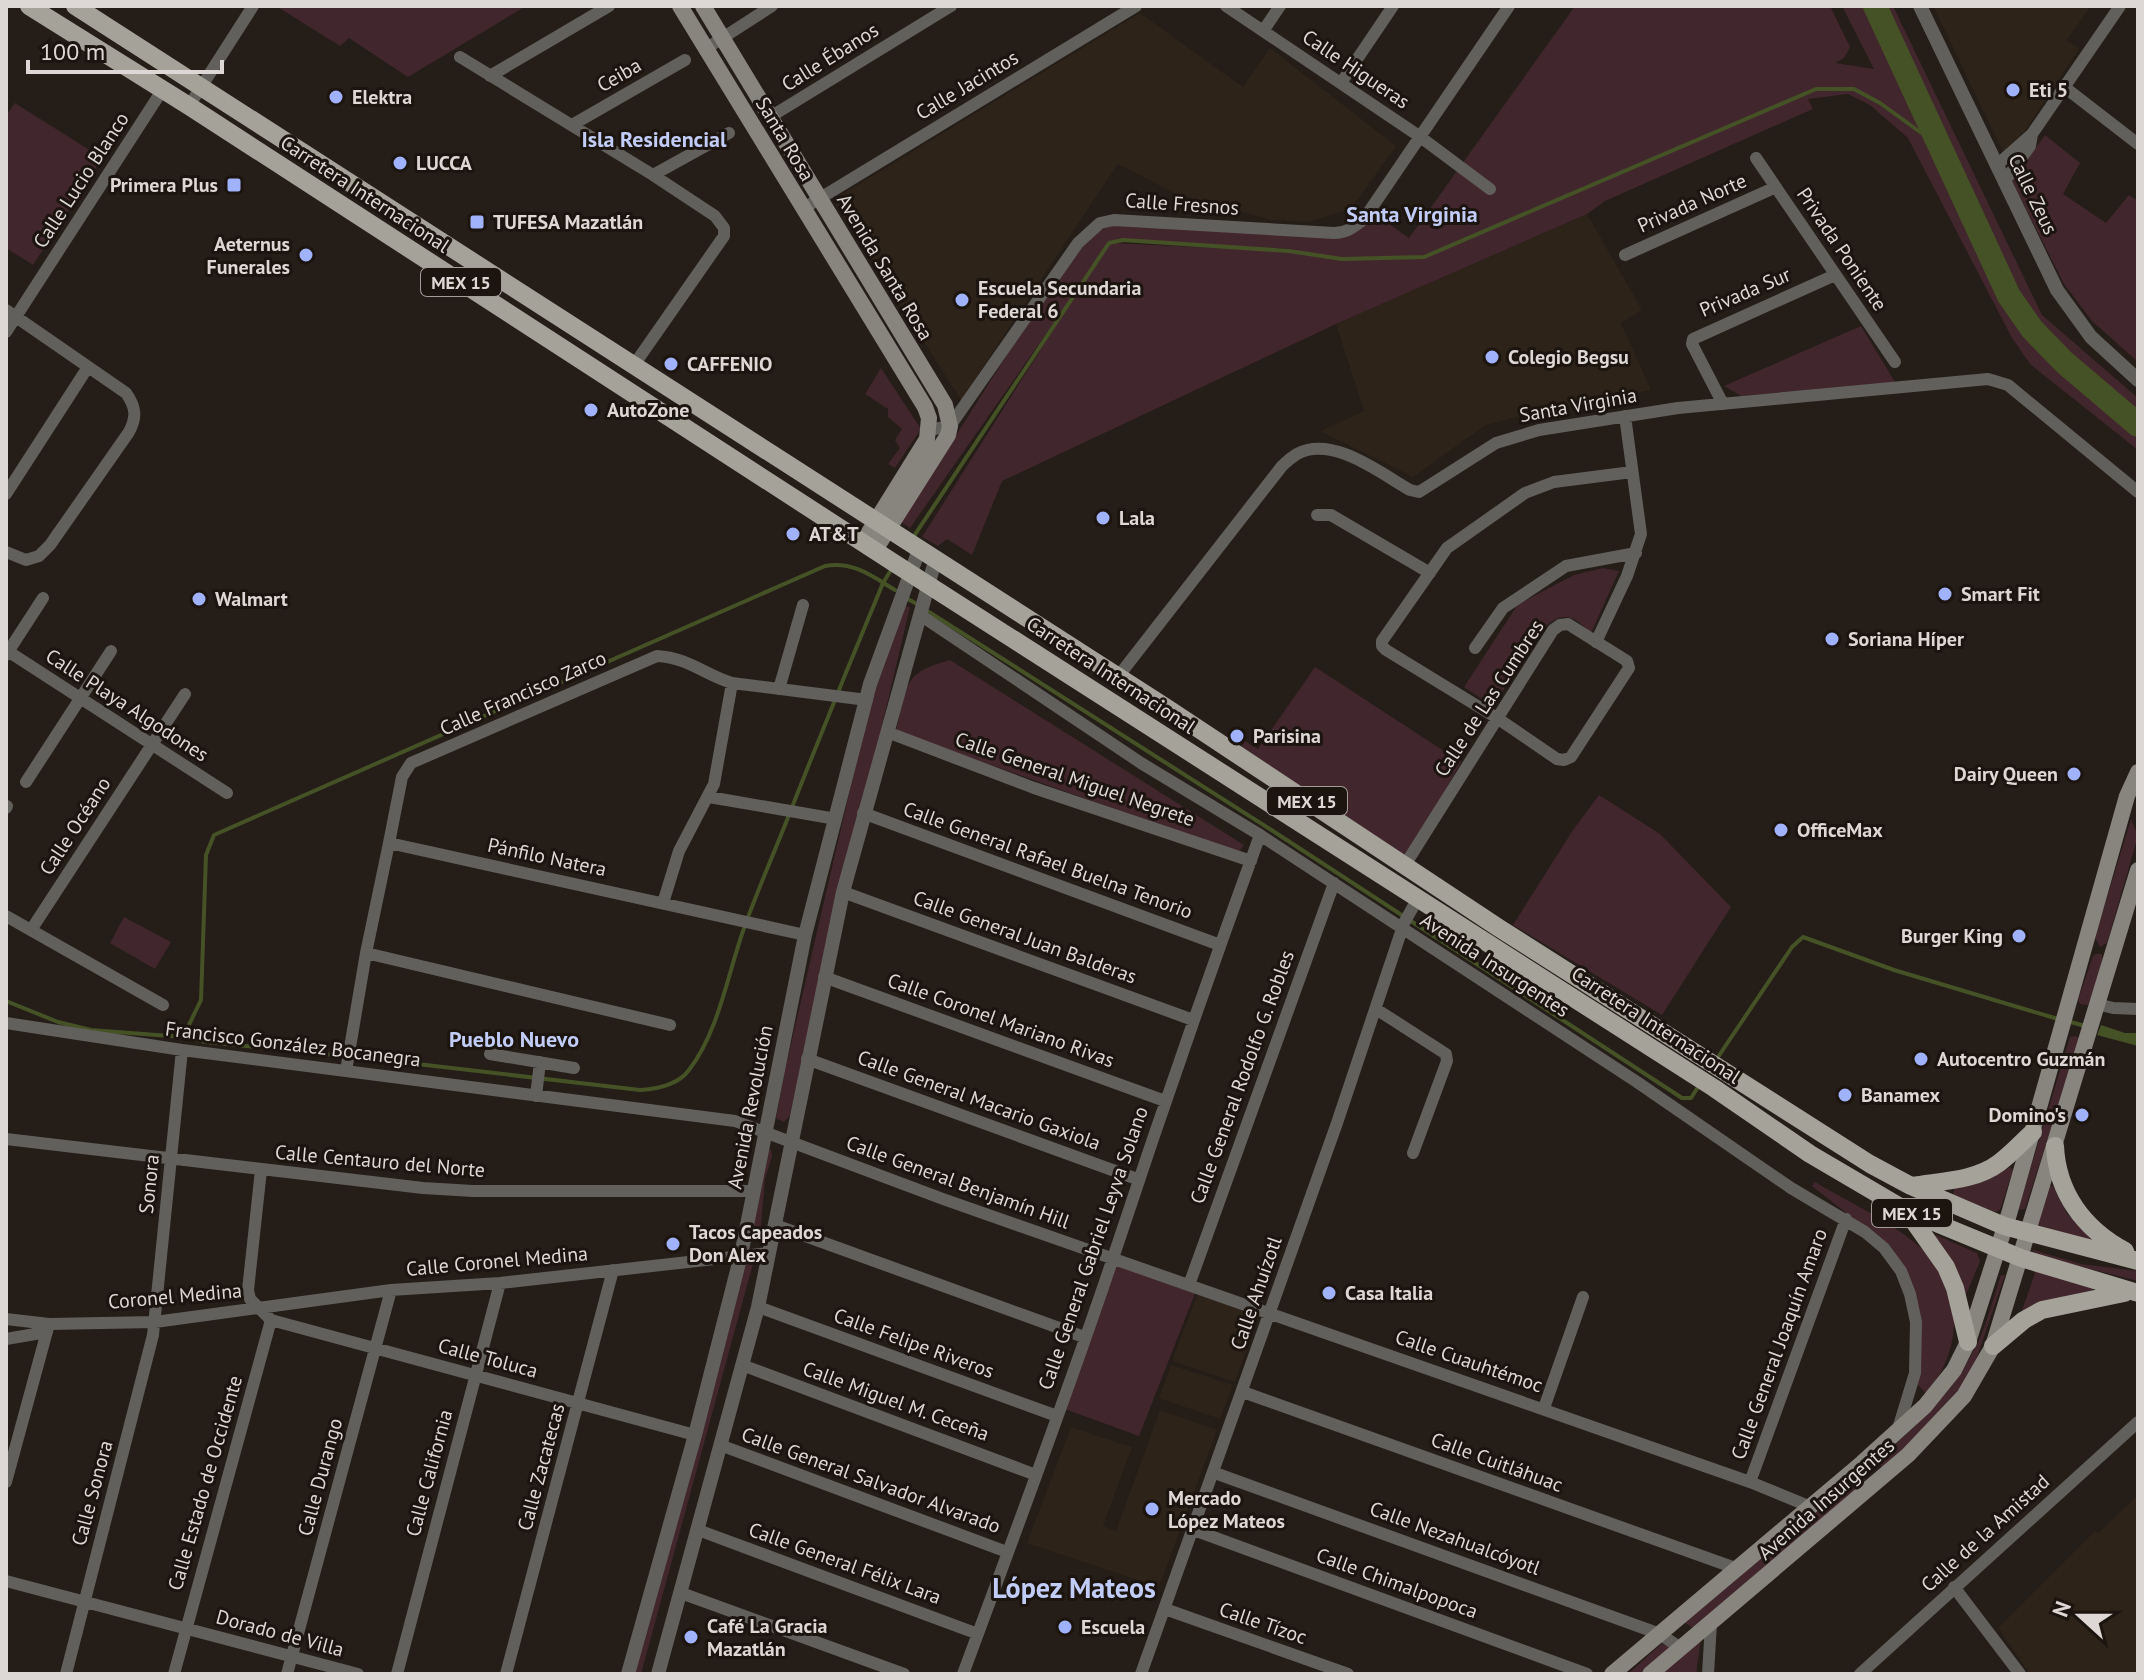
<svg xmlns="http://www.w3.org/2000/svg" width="2144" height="1680" viewBox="0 0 2144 1680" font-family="'PT Sans',sans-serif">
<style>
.built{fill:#2e2319}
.green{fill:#42262d;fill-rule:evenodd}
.water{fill:#455225}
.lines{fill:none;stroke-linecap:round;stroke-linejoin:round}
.stream{stroke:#455225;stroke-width:4}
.river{stroke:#455225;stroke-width:24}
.minor{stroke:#61605c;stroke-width:12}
.tertiary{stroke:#61605c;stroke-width:14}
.secondary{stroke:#87857e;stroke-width:16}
.primary{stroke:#a4a299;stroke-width:18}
.poi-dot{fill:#a1b2fd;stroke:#1b140f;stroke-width:3}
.labels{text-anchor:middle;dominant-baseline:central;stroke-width:6;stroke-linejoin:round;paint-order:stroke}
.shield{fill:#1b140f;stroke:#a39d9a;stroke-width:2}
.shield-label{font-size:18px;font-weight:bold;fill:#ddd8d5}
.street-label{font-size:20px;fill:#ddd8d5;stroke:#1b140f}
.poi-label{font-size:20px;font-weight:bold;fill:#ddd8d5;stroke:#1b140f;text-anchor:start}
.neighbourhood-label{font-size:22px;font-weight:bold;fill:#c2cdf7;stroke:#1b140f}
.district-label{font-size:28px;font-weight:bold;fill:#c2cdf7;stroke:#1b140f}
</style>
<rect width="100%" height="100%" fill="#241d18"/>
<path class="built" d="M1933,6H2091L2067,40L2079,49L2025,131L2003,152Z
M1140,13L1243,87L1270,48L1396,146L1351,209L1308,222L1271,220L1174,193L1118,164L961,400L833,200Z
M1587,214L1642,310L1621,323L1651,390L1547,409L1486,425L1413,477L1320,431L1364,411L1336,324Z
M1198,1292L1259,1314L1235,1382L1172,1361Z
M1171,1365L1233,1385L1220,1419L1159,1398Z
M1160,1410L1217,1430L1159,1587L1027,1543L1071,1427L1132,1447L1103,1526L1116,1531Z
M2138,1495V1674H2030L1998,1628L2095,1531L2098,1533Z"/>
<path class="green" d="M276,6H526L408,77L349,38L340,46Z
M1575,6H1830L1850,47L1844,58L1835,63L1874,69L1842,6H1893L2042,315L2138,398V450L2031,365L2012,338L1908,138L1870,105L1848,94L1808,99L1813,109L1605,201L1587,214L1336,324L1002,481L972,555L947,539L938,546L922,537L1093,267L910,528L901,522L1078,243L1100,223L1344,233L1378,216L1409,238ZM1124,240L1291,249L1292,250L1291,252L1113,243Z
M15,103L102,158L33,265L6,248V116Z
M2045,135L2080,163L2063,194L2106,223L2129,195L2138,201V362L2092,321L2064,284L2012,181Z
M1861,326L1895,382L1741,396L1724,386Z
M881,368L921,429L895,468L888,464L900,448L895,440L902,429L888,417V409L865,394Z
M1603,568L1619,571L1591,633C1583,626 1575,616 1564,617C1538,618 1507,685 1494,707L1464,687L1518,604L1574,575Z
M905,606L910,607L790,1115L784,1122L776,1118L785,1070L876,677Z
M950,660L1244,845L1238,853L896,731C908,686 901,673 950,660Z
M1315,667L1461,762L1406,860L1237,754L1245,741L1258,749Z
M1599,795L1660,834L1731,907L1662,1015L1513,925L1573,830Z
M2131,819L2138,836L2107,943L2100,947L2095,937Z
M124,917L171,942L155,969L110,943Z
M2096,954H2102C2103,970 2095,990 2088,1005L2080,1004L2078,1000L2093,956Z
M2076,1036L2080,1039L2025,1209L2018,1210L2070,1037Z
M771,1149L772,1156L765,1179L760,1237L752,1240L749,1238L765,1152Z
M2010,1167L2013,1170L2000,1210L1995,1212L1953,1195L1955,1186L1991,1178Z
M1815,1182C1850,1203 1891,1221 1921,1248C1966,1286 1963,1351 1926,1393L1917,1384L1918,1317L1882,1241L1812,1186Z
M2050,1186H2053L2067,1214L2097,1240L2094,1244L2038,1225Z
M1936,1235L1977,1253L1980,1261L1966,1295L1954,1266L1933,1236Z
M2030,1249L2081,1264L2138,1271V1281L2039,1256Z
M754,1260L641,1674H633L745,1263Z
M1114,1261L1196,1291L1139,1436L1062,1408Z
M2036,1270L2095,1285L2093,1290L2054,1301L2020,1316Z
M2001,1275H2005L1972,1372L1954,1399L1887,1468L1881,1467L1880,1460C1916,1423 1957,1387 1979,1340C1988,1319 1994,1296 2001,1275Z
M1858,1473L1865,1476L1864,1484L1693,1628L1685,1623V1620Z
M1701,1639L1696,1674H1660Z
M1661,1644L1668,1645L1670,1648L1644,1674H1628Z"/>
<path class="water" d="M2101,1025L2125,1033H2138V1046L2097,1035Z"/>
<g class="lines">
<path class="stream" d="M912,539L1109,243L1123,240L1289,251L1342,259L1424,257L1816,89H1854L1880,103L1938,145
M908,599L915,603
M929,612L1276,833L1682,1098H1691L1700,1084
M6,1001L58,1022L91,1030L183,1037L201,1000L206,855L214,835L825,566C853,561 872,576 895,590
M2067,1021L2085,1026
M183,1037L206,1042L374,1059L640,1090C657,1089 678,1085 689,1070C718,1032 727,978 742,934C755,896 772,858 787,820C818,741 850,662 883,583L891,570
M1716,1060L1792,947L1803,937L1894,970L2058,1019"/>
<path class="river" d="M1875,6L2009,296L2032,329L2064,362L2138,425"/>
<path class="minor" d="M1226,6L1419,136L1490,189
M1263,31L1280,6
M707,48L772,6
M460,57L653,175L715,216L724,228V236L634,365
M490,76L609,6
M1341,83L1393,6
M2063,86L2138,144
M189,106L253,6
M770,117L951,6
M572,125L685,60
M1756,158L1895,362
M1997,165L2032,134L2120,6
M653,175L729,133
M2004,182L2030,146L2032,134
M804,208L1136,6
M1625,255L1776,187
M6,310L126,393C136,407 137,417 129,432L50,545L39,556L26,560L6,552
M6,332L163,89
M1723,404L1692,344L1693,339L1835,275
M929,430L950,426L1078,243L1100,223L1114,220L1334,233C1347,233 1354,227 1364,219L1509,6
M6,494L88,367
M1317,515H1331L1430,573
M920,615L1141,763L1260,835L1637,1082L1791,1188L1865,1232L1884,1248L1901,1271L1910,1294L1916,1322L1915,1373L1898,1429
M1596,642L1627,576L1641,534L1625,416
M1475,648L1503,608L1566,566L1636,553
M6,650L227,793
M6,655L43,598
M1117,678L1282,466C1286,462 1292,457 1297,454C1333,435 1380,473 1410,490L1419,492L1496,443L1539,430L1678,408L1988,379L2008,385L2138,492
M779,689L803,605
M887,732L1034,788L1251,861
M26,782L111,651
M709,797L836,819
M6,808L7,806
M863,813L1220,945
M389,843L402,777L411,763L657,656C689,658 703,674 732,683L867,700
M1405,865L1553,630L1560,625L1568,624L1627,661L1629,668L1571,757L1564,760L1557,759L1497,718L1386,650L1382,646V641L1447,548L1525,493L1554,482L1632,472
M843,892L1193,1020
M663,903L679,851L714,784L732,683
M6,916L163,1005
M31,930L185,694
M366,953L670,1025
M824,977L1165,1101
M2097,1004L2113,1008L2138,1009
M1376,1009L1446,1054L1447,1061L1413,1153
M6,1023L182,1050L735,1121L943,1199L1750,1482L1811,1507
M490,1054L574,1068
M807,1059L1137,1179
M346,1071L366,953L389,843L805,935
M536,1096L540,1062
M6,1139L423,1188L473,1191H753
M775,1225L1084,1337
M1189,1285L1334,883
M758,1307L1057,1416
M6,1319L49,1324L155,1322L391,1290L500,1283L769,1253
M271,1320L695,1435
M6,1339L47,1332
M742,1365L1036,1475
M1243,1392L1738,1569
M1544,1408L1583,1297
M720,1445L1007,1552
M1215,1473L1660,1634L1679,1647
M6,1482L49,1324
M1750,1482L1846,1219
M698,1530L978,1634
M1194,1530L1587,1674
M6,1581L358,1674
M1954,1587L2020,1674
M681,1593L904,1674
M1165,1609L1348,1674
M66,1674L153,1335L182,1050
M174,1674L271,1320L250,1299L248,1290L261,1170
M287,1674L391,1290
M397,1674L500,1283
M506,1674L613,1270
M963,1674C1014,1536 1066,1398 1113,1258C1160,1116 1209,975 1260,835
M1141,1674L1337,1123L1404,923L1418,898
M1708,1674L1711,1623
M1860,1674L2138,1422"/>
<path class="tertiary" d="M1920,6L2057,290L2091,337L2138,380
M628,1674L695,1435L741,1255L805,935L870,684L919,550
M658,1674L758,1307L843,892L935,561"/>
<path class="secondary" d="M680,6L925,407L929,418L927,439L863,542
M703,6L945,405L950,426L948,435L875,550
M1612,1674L1862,1463L1925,1406L1954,1370L1968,1342L2009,1214L2127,796L2138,772
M1650,1674L1908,1455L1964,1396L1993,1346L2138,870"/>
<path class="primary" d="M29,6L189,106L891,561L1714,1088L1810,1154L1907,1211L2021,1258L2138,1293
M75,6L1167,708L1499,928L1870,1164L1911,1186L2004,1226L2138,1261
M2055,1146C2057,1193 2084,1229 2125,1251
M1912,1186C1941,1181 1975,1181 1999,1163C2011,1154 2022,1142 2033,1132
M1908,1213L1946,1267L1955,1288L1968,1342
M1993,1346L2024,1320L2042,1310L2124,1293"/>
</g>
<g class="poi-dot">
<circle cx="2013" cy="90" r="8"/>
<circle cx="336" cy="97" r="8"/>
<circle cx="400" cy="163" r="8"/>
<rect x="226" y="177" width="16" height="16" rx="4"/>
<rect x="469" y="214" width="16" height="16" rx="4"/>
<circle cx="306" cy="255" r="8"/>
<circle cx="962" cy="300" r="8"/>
<circle cx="1492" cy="357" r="8"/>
<circle cx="671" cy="364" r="8"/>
<circle cx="591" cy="410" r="8"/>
<circle cx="1103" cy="518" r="8"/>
<circle cx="793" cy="534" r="8"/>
<circle cx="1945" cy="594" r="8"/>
<circle cx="199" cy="599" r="8"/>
<circle cx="1832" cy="639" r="8"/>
<circle cx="1237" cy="736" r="8"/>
<circle cx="2074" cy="774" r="8"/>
<circle cx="1781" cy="830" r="8"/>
<circle cx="2019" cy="936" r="8"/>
<circle cx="1921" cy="1059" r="8"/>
<circle cx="1845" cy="1095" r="8"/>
<circle cx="2082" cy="1115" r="8"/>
<circle cx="673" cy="1244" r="8"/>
<circle cx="1329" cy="1293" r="8"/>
<circle cx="1152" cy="1509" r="8"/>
<circle cx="1065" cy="1627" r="8"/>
<circle cx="691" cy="1637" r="8"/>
</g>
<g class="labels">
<g class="shield">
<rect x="421" y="268" width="80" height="28" rx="6"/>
<rect x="1267" y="787" width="80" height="28" rx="6"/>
<rect x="1872" y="1199" width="80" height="28" rx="6"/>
</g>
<g class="shield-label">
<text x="461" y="282">MEX 15</text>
<text x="1307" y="801">MEX 15</text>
<text x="1912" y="1213">MEX 15</text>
</g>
<g class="street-label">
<text transform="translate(830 57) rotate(-32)">Calle Ébanos</text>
<text transform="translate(1356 69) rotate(34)">Calle Higueras</text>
<text transform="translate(619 75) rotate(-30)">Ceiba</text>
<text transform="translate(967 85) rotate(-31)">Calle Jacintos</text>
<text transform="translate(785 139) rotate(59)">Santa Rosa</text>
<text transform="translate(81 180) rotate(-57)">Calle Lucio Blanco</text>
<text transform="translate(365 194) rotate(33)">Carretera Internacional</text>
<text transform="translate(2033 194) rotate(64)">Calle Zeus</text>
<text transform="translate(1692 203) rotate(-24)">Privada Norte</text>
<text transform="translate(1182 204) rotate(4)">Calle Fresnos</text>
<text transform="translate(1842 249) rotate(56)">Privada Poniente</text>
<text transform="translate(885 267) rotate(59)">Avenida Santa Rosa</text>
<text transform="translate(1745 292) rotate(-23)">Privada Sur</text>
<text transform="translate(1578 405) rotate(-10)">Santa Virginia</text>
<text transform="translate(1111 675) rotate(33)">Carretera Internacional</text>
<text transform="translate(523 693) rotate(-24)">Calle Francisco Zarco</text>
<text transform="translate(1489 698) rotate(-57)">Calle de Las Cumbres</text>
<text transform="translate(127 705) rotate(33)">Calle Playa Algodones</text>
<text transform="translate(1075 779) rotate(19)">Calle General Miguel Negrete</text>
<text transform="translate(75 826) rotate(-57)">Calle Océano</text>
<text transform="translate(547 857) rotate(12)">Pánfilo Natera</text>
<text transform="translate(1048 860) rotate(20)">Calle General Rafael Buelna Tenorio</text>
<text transform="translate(1025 937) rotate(20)">Calle General Juan Balderas</text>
<text transform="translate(1495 965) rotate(33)">Avenida Insurgentes</text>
<text transform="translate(1001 1020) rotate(20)">Calle Coronel Mariano Rivas</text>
<text transform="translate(1656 1025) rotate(33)">Carretera Internacional</text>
<text transform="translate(293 1044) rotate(7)">Francisco González Bocanegra</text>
<text transform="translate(1242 1077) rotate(-70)">Calle General Rodolfo G. Robles</text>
<text transform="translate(979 1100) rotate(20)">Calle General Macario Gaxiola</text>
<text transform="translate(750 1107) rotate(-79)">Avenida Revolución</text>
<text transform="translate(380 1161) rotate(5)">Calle Centauro del Norte</text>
<text transform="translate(958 1182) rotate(20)">Calle General Benjamín Hill</text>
<text transform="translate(149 1184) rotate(-84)">Sonora</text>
<text transform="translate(1093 1248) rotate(-71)">Calle General Gabriel Leyva Solano</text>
<text transform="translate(497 1261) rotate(-5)">Calle Coronel Medina</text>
<text transform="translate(1256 1293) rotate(-71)">Calle Ahuízotl</text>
<text transform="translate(175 1296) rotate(-5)">Coronel Medina</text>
<text transform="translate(914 1343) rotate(20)">Calle Felipe Riveros</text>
<text transform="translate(1779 1344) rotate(-70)">Calle General Joaquín Amaro</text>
<text transform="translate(488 1358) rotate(15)">Calle Toluca</text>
<text transform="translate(1469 1361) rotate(19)">Calle Cuauhtémoc</text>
<text transform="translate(896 1401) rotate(20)">Calle Miguel M. Ceceña</text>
<text transform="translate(1497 1462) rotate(20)">Calle Cuitláhuac</text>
<text transform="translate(541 1467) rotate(-75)">Calle Zacatecas</text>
<text transform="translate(429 1473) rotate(-75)">Calle California</text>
<text transform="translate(320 1477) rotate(-75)">Calle Durango</text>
<text transform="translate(871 1480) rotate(20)">Calle General Salvador Alvarado</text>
<text transform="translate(205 1483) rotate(-74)">Calle Estado de Occidente</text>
<text transform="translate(92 1493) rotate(-75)">Calle Sonora</text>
<text transform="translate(1826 1499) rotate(-41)">Avenida Insurgentes</text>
<text transform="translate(1985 1533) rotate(-42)">Calle de la Amistad</text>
<text transform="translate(1455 1538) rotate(20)">Calle Nezahualcóyotl</text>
<text transform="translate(845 1563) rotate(20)">Calle General Félix Lara</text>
<text transform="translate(1397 1583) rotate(20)">Calle Chimalpopoca</text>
<text transform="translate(1263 1623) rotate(19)">Calle Tízoc</text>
<text transform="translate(280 1633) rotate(15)">Dorado de Villa</text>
</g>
<g class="poi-label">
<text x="2029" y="90">Eti 5</text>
<text x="352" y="97">Elektra</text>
<text x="416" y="163">LUCCA</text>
<text x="218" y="185" text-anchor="end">Primera Plus</text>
<text x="493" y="222">TUFESA Mazatlán</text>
<text x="290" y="244" text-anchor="end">Aeternus<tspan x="290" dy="23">Funerales</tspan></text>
<text x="978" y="288">Escuela Secundaria<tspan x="978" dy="23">Federal 6</tspan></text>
<text x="1508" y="357">Colegio Begsu</text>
<text x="687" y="364">CAFFENIO</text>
<text x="607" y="410">AutoZone</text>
<text x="1119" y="518">Lala</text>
<text x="809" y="534">AT&amp;T</text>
<text x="1961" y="594">Smart Fit</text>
<text x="215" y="599">Walmart</text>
<text x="1848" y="639">Soriana Híper</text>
<text x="1253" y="736">Parisina</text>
<text x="2058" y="774" text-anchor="end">Dairy Queen</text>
<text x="1797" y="830">OfficeMax</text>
<text x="2003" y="936" text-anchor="end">Burger King</text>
<text x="1937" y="1059">Autocentro Guzmán</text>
<text x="1861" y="1095">Banamex</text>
<text x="2066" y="1115" text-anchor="end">Domino's</text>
<text x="689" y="1232">Tacos Capeados<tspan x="689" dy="23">Don Alex</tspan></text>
<text x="1345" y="1293">Casa Italia</text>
<text x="1168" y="1498">Mercado<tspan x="1168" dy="23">López Mateos</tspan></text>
<text x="707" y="1626">Café La Gracia<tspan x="707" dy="23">Mazatlán</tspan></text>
<text x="1081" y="1627">Escuela</text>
</g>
<g class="neighbourhood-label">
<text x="654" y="139">Isla Residencial</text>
<text x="1412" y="214">Santa Virginia</text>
<text x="514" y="1039">Pueblo Nuevo</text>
</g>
<g class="district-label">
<text x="1074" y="1587">López Mateos</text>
</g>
</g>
<rect width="2144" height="1680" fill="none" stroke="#ddd8d5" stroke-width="16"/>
<g transform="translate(2080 1616) rotate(291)" stroke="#1b140f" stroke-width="6" paint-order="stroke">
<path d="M0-6L14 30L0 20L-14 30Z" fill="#ddd8d5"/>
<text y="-12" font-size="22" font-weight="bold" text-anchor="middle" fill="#ddd8d5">N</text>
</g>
<path d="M28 60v12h194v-12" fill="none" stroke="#ddd8d5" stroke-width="4"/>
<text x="40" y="60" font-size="24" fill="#ddd8d5" stroke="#1b140f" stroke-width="6" paint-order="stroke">100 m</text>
</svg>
